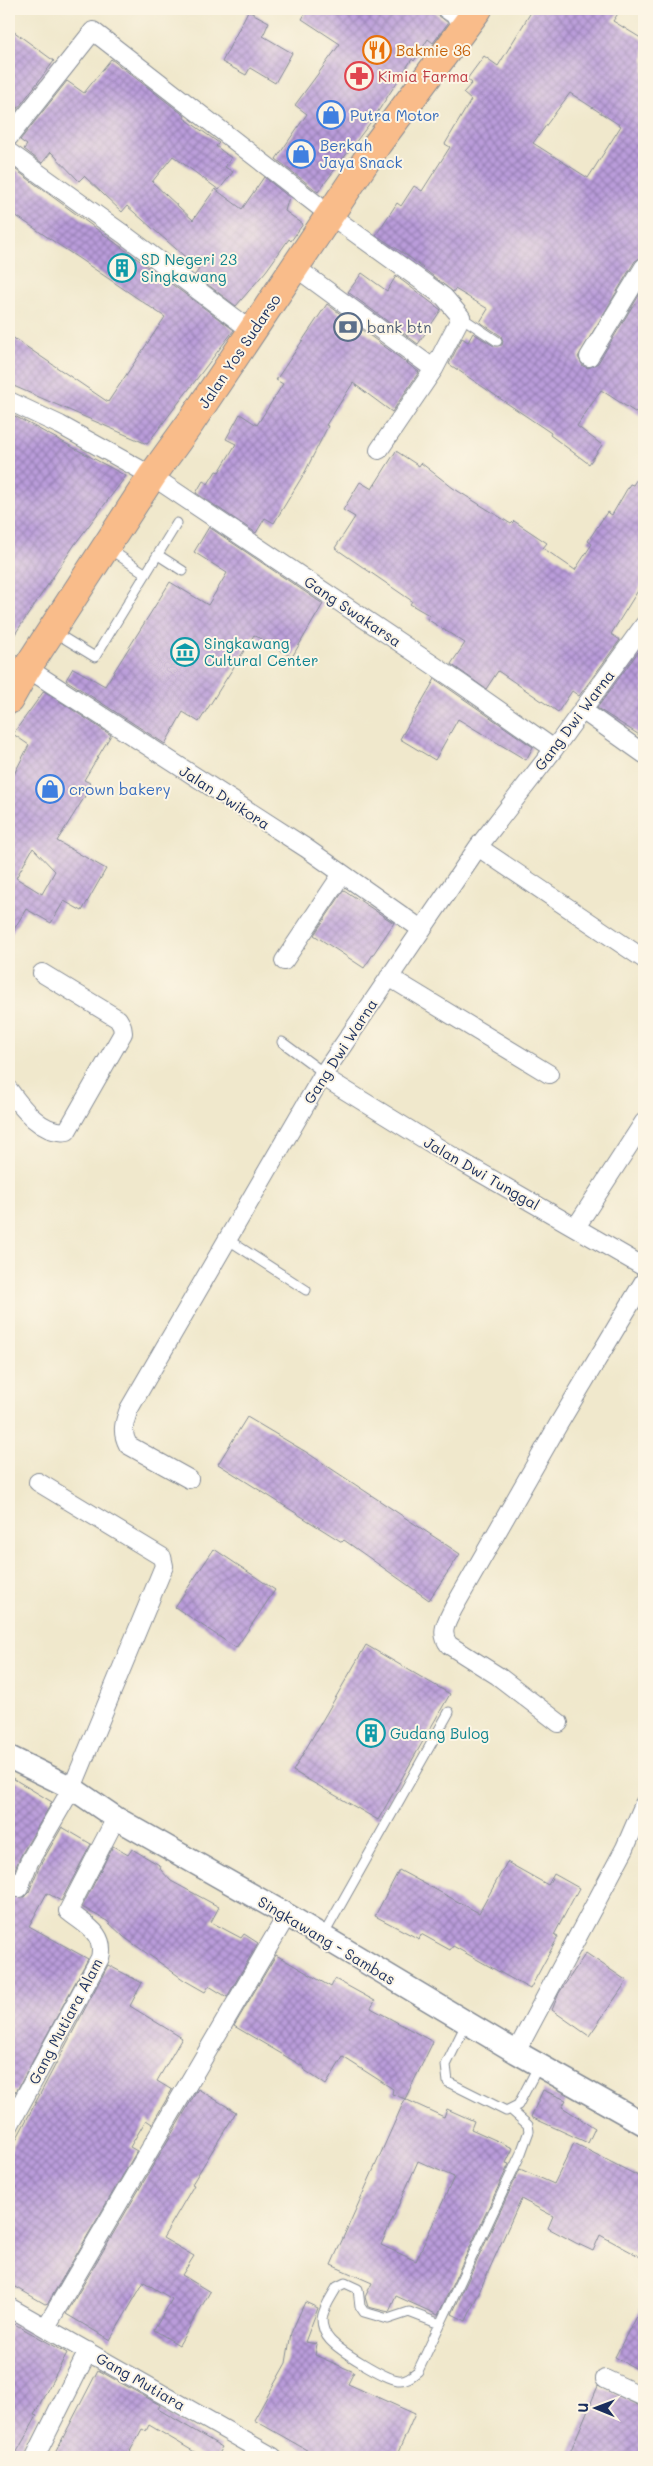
<svg xmlns="http://www.w3.org/2000/svg" width="653" height="2466" viewBox="0 0 653 2466" font-family="Mali,sans-serif">
<style>
.building{fill:url(#building-cross-hatch);fill-rule:evenodd}
.lines{fill:none;stroke-linecap:round;stroke-linejoin:round}
.service-casing{stroke:#868c95;stroke-width:11}
.minor-casing{stroke:#868c95;stroke-width:20}
.tertiary-casing{stroke:#868c95;stroke-width:25}
.primary-casing{stroke:#868c95;stroke-width:30}
.service{stroke:#fff;stroke-width:9}
.minor{stroke:#fff;stroke-width:18}
.tertiary{stroke:#fff;stroke-width:22}
.primary{stroke:#f9bc8a;stroke-width:28}
.labels{text-anchor:middle;dominant-baseline:central;stroke-width:4;stroke-linejoin:round;paint-order:stroke}
.food-label{font-size:15px;fill:#c56008;stroke:#fcf5e5;text-anchor:start}
.health-label{font-size:15px;fill:#be3a42;stroke:#fcf5e5;text-anchor:start}
.shop-label{font-size:15px;fill:#366cbe;stroke:#fcf5e5;text-anchor:start}
.culture-label{font-size:15px;fill:#0d838f;stroke:#fcf5e5;text-anchor:start}
.service-label{font-size:15px;fill:#4e5e75;stroke:#fcf5e5;text-anchor:start}
.street-label{font-size:15px;fill:#1b2f5e;stroke:#fcf5e5}
</style>
<defs>
<pattern id="building-cross-hatch" width="8" height="8" patternUnits="userSpaceOnUse" patternTransform="scale(1.25)"><rect width="8" height="8" fill="#ba9cda"/><path d="M0 0l8 8M0 8l8-8" fill="none" stroke="#9680b4"/></pattern>
</defs>
<rect width="100%" height="100%" fill="#fcf5e5"/>
<filter id="ink" filterUnits="userSpaceOnUse"><feTurbulence type="fractalNoise" baseFrequency=".02" numOctaves="2"/><feDisplacementMap in="SourceGraphic" scale="10" xChannelSelector="R" yChannelSelector="G"/><feConvolveMatrix kernelMatrix="1 2 1 2 8 2 1 2 1" color-interpolation-filters="sRGB"/></filter>
<filter id="wash" filterUnits="userSpaceOnUse"><feTurbulence type="fractalNoise" baseFrequency=".0096" numOctaves="4" result="noise"/><feDisplacementMap in="SourceGraphic" scale="20" xChannelSelector="R" yChannelSelector="G"/><feGaussianBlur stdDeviation="1.12" result="paint"/><feColorMatrix in="noise" values="0 0 0 0 0 0 0 0 0 0 0 0 0 0 0 0 0 1.4 0 .05"/><feComposite in="paint" operator="in"/></filter>
<g filter="url(#wash)">
<rect width="100%" height="100%" fill="#f0e8cc"/>
<g id="blocks">
<path class="building" d="M308,9H435L437,14L448,23L433,43L428,39L414,61L412,59L373,119L318,192L276,159L307,114L295,105L340,44L302,19Z
M533,9H621L613,21L644,40V256L635,261L578,357L583,366L588,368L598,363L644,287V418L601,390L577,426L602,445L589,464L550,435L551,433L449,364L462,338L468,342L473,333L494,346L502,345L503,341L501,336L480,322L488,309L455,289L453,292L409,257L376,235L397,203L401,206L414,186L422,191L450,147L445,144L471,100L463,93L472,83L467,79L484,56L498,66ZM570,93L621,126L588,178L533,143Z
M248,11L269,22L263,36L292,53L275,83L250,68L246,75L222,62Z
M9,28L54,61L9,120Z
M111,59L185,116L184,118L219,143L216,146L231,158L225,167L233,172L219,190L173,156L152,182L193,220L215,189L242,209L264,177L289,197L285,211L303,224L291,241L289,239L266,271L236,306L195,275L199,269L127,206L122,212L84,176L79,181L51,152L42,163L24,149L27,145L20,140L67,81L84,93Z
M12,167L234,330L147,444L9,384V335L108,402L165,317L9,211V171Z
M362,273L387,291L396,276L441,310L418,344L348,292Z
M327,304L419,372L392,412L353,383L326,425L328,426L305,472L274,523L265,518L256,533L196,493L203,481L208,484L216,471L219,472L236,444L226,439L240,414L257,425L283,384L276,380Z
M9,413L126,476L75,544L9,643Z
M396,451L419,466L421,463L453,488L511,524L514,521L547,543L543,548L575,570L592,544L588,541L607,512L612,515L630,484L633,485L644,468V581L611,634L620,640L579,696L572,691L558,712L498,671L486,689L451,664L465,643L427,619L429,615L410,604L412,601L335,548L355,517L343,510L360,482L372,489Z
M209,527L323,604L292,657L254,635L199,722L183,712L165,744L66,680L73,668L105,686L170,582L208,605L227,573L194,552Z
M638,652L644,656V738L597,708Z
M435,679L533,747L526,760L458,719L435,760L400,739Z
M44,691L111,735L84,780L90,783L84,798L57,841L106,869L82,911L64,901L51,923L26,909L9,938V784L29,745L13,734ZM33,848L55,871L42,894L16,878Z
M344,890L394,923L364,968L314,935Z
M247,1417L306,1452L460,1554L429,1600L344,1540L342,1542L218,1464Z
M214,1549L275,1590L236,1648L175,1607Z
M366,1645L450,1694L378,1820L293,1771Z
M9,1776L52,1802L20,1857L12,1877H9Z
M62,1827L91,1844L61,1901L47,1893L29,1926L88,1959L16,2092L9,2088V1898L24,1897L29,1892L39,1867Z
M113,1846L128,1855L132,1849L161,1866L160,1869L171,1881L219,1907L211,1922L241,1938L244,1934L258,1943L227,1997L209,1986L205,1992L184,1980L124,1937L107,1921L82,1907Z
M507,1862L548,1885L554,1874L579,1888L554,1935L558,1937L530,1989L453,1946L450,1950L421,1934L419,1939L375,1916L399,1870L479,1913Z
M586,1953L627,1981L589,2036L552,2010L559,1993Z
M276,1955L331,1987L335,1979L375,2001L371,2008L433,2042L405,2099L392,2094L393,2089L343,2057L326,2085L303,2069L304,2067L234,2026Z
M108,1965L142,1983L130,2006L182,2038L157,2081L172,2090L152,2124L146,2120L130,2147L137,2151L48,2303L45,2304L9,2283V2153Z
M198,2089L236,2112L192,2184L194,2185L163,2238L194,2256L182,2275L210,2292L179,2345L154,2330L172,2299L144,2282L110,2340L66,2314Z
M543,2090L566,2100L562,2107L595,2128L588,2143L531,2117Z
M405,2099L444,2117L447,2109L474,2121L471,2129L513,2148L506,2163L509,2164L438,2315L396,2296L389,2312L368,2307L365,2297L372,2283L331,2265ZM418,2161L454,2177L416,2261L381,2245Z
M574,2143L644,2179V2259L600,2235L593,2251L576,2243L548,2228L553,2216L521,2199L466,2321L452,2314L520,2169L554,2184Z
M644,2301V2373L615,2357Z
M305,2302L318,2308L305,2342L317,2344L315,2355L354,2372L348,2384L415,2414L396,2457H319L254,2420L286,2363L291,2333Z
M9,2321L67,2353L34,2415L37,2416L14,2457H9Z
M98,2370L160,2405L158,2409L222,2447L216,2457H203L149,2425L146,2431L142,2429L127,2457H53Z
M598,2386L644,2408V2457H568Z"/>
</g>
</g>
<g filter="url(#ink)">
<use href="#blocks" fill-opacity="0" stroke="#868c95" stroke-width="1"/>
<g class="lines">
<defs>
<path id="service" d="M461,317L497,341
M108,548L146,574
M158,555L183,571
M54,632L95,657L177,523
M282,1042L324,1073
M227,1239L306,1290
M323,1936L449,1712
M466,2024L446,2065L448,2082L506,2111L518,2105L539,2065
M440,2324L409,2312L388,2319L364,2312L360,2306L358,2289L345,2283L337,2287C332,2296 323,2308 322,2319C322,2326 325,2335 330,2340C340,2351 384,2378 398,2380C406,2381 412,2376 418,2371L521,2153L529,2131L528,2125L511,2110"/>
<path id="minor" d="M446,9L467,23
M9,137L93,31L330,215L444,297L461,317L434,369L379,450
M9,152L126,236L252,331
M295,267L434,369
M589,357L644,267
M9,401L60,425L152,476L460,683L554,749
M27,668L306,848L421,929
M582,710L644,754
M478,847L644,959
M284,961L342,874
M389,977L549,1074
M322,1076L455,1158L644,1267
M9,1090C22,1108 42,1135 67,1131L123,1033L122,1026L118,1019L42,973
M576,1227L644,1122
M189,1479L128,1445C121,1432 124,1423 129,1409L324,1073L478,847L554,749L644,625
M559,1723L498,1676L449,1645C439,1632 447,1622 453,1609L558,1425L644,1281
M9,1887L19,1888L29,1862L72,1788L164,1566L162,1557L38,1482
M516,2052L625,1848L644,1804
M9,2126L100,1958C106,1933 85,1925 68,1911L116,1818
M9,2307L273,2457
M46,2327L287,1915
M605,2379L644,2397
M35,2457L88,2351"/>
<path id="tertiary" d="M9,1757L72,1788L116,1818L287,1915L516,2052L644,2124"/>
<path id="primary" d="M9,700L27,668L152,476L191,422L378,143L478,9"/>
</defs>
<use href="#service" class="service-casing"/>
<use href="#minor" class="minor-casing"/>
<use href="#tertiary" class="tertiary-casing"/>
<use href="#primary" class="primary-casing"/>
<use href="#service" class="service"/>
<use href="#minor" class="minor"/>
<use href="#tertiary" class="tertiary"/>
<use href="#primary" class="primary"/>
</g>
</g>
<defs>
<symbol id="restaurant-ring" viewBox="-11 -11 22 22"><circle r="9.5" fill="#fcf5e5" stroke="#e8710a" stroke-width="1.5"/><path d="M-5-6h1v4h1v-4h1v4h1v-4h1v5L-1.5 .5V6h-2V.5L-5-1ZM5-6V6H3V1.5H1.5Q1.5-4 5-6Z" fill="#e8710a"/></symbol>
<symbol id="pharmacy-ring" viewBox="-11 -11 22 22"><circle r="9.5" fill="#fcf5e5" stroke="#e0444e" stroke-width="1.5"/><path d="M-2-6h4v4h4v4h-4v4h-4v-4h-4v-4h4Z" fill="#e0444e"/></symbol>
<symbol id="shop-ring" viewBox="-11 -11 22 22"><circle r="9.5" fill="#fcf5e5" stroke="#3f7fe0" stroke-width="1.5"/><path d="M-5-2.5h2.3a2.7 3.5 0 0 1 5.4 0H5L5.5 6h-11ZM-1.5-2.5h3a1.5 2.3 0 0 0-3 0Z" fill="#3f7fe0"/></symbol>
<symbol id="building-ring" viewBox="-11 -11 22 22"><circle r="9.5" fill="#fcf5e5" stroke="#0f9aa8" stroke-width="1.5"/><path d="M-4-6H4V6H1V3H-1V6H-4ZM-2.5-4.3h1.7v1.8h-1.7ZM.8-4.3h1.7v1.8H.8ZM-2.5-1h1.7V.8h-1.7ZM.8-1h1.7V.8H.8Z" fill="#0f9aa8"/></symbol>
<symbol id="bank-ring" viewBox="-11 -11 22 22"><circle r="9.5" fill="#fcf5e5" stroke="#5c6f8a" stroke-width="1.5"/><path d="M-6-4H6V4H-6ZM0-2.3a2.3 2.3 0 1 0 0 4.6a2.3 2.3 0 1 0 0-4.6Z" fill="#5c6f8a"/></symbol>
<symbol id="museum-ring" viewBox="-11 -11 22 22"><circle r="9.5" fill="#fcf5e5" stroke="#0f9aa8" stroke-width="1.5"/><path d="M0-6L6-3V-2H-6V-3ZM-5-1h2V3h-2ZM-1-1h2V3h-2ZM3-1h2V3H3ZM-6 4H6V6H-6Z" fill="#0f9aa8"/></symbol>
</defs>
<g fill-rule="evenodd">
<use href="#restaurant-ring" x="361" y="34" width="32" height="32"/>
<use href="#pharmacy-ring" x="343" y="60" width="32" height="32"/>
<use href="#shop-ring" x="315" y="99" width="32" height="32"/>
<use href="#shop-ring" x="285" y="138" width="32" height="32"/>
<use href="#building-ring" x="106" y="252" width="32" height="32"/>
<use href="#bank-ring" x="332" y="311" width="32" height="32"/>
<use href="#museum-ring" x="169" y="636" width="32" height="32"/>
<use href="#shop-ring" x="34" y="773" width="32" height="32"/>
<use href="#building-ring" x="355" y="1717" width="32" height="32"/>
</g>
<g class="labels">
<g class="food-label">
<text x="396" y="50">Bakmie 36</text>
</g>
<g class="health-label">
<text x="378" y="76">Kimia Farma</text>
</g>
<g class="shop-label">
<text x="350" y="115">Putra Motor</text>
<text x="320" y="145">Berkah<tspan x="320" dy="17">Jaya Snack</tspan></text>
<text x="69" y="789">crown bakery</text>
</g>
<g class="culture-label">
<text x="141" y="259">SD Negeri 23<tspan x="141" dy="17">Singkawang</tspan></text>
<text x="204" y="643">Singkawang<tspan x="204" dy="17">Cultural Center</tspan></text>
<text x="390" y="1733">Gudang Bulog</text>
</g>
<g class="service-label">
<text x="367" y="327">bank btn</text>
</g>
<g class="street-label">
<text transform="translate(239 351) rotate(-56)">Jalan Yos Sudarso</text>
<text transform="translate(353 611) rotate(34)">Gang Swakarsa</text>
<text transform="translate(574 720) rotate(-53)">Gang Dwi Warna</text>
<text transform="translate(225 797) rotate(33)">Jalan Dwikora</text>
<text transform="translate(340 1051) rotate(-57)">Gang Dwi Warna</text>
<text transform="translate(482 1173) rotate(30)">Jalan Dwi Tunggal</text>
<text transform="translate(327 1940) rotate(31)">Singkawang - Sambas</text>
<text transform="translate(65 2021) rotate(-62)">Gang Mutiara Alam</text>
<text transform="translate(141 2381) rotate(30)">Gang Mutiara</text>
</g>
</g>
<rect width="653" height="2466" fill="none" stroke="#fcf5e5" stroke-width="30"/>
<g transform="translate(596 2408) rotate(271)" stroke="#fcf5e5" stroke-width="4" paint-order="stroke">
<path d="M0-4L9 19L0 12L-9 19Z" fill="#1b2f5e"/>
<text y="-8" font-size="14" font-weight="bold" text-anchor="middle" fill="#1b2f5e">U</text>
</g>
</svg>
